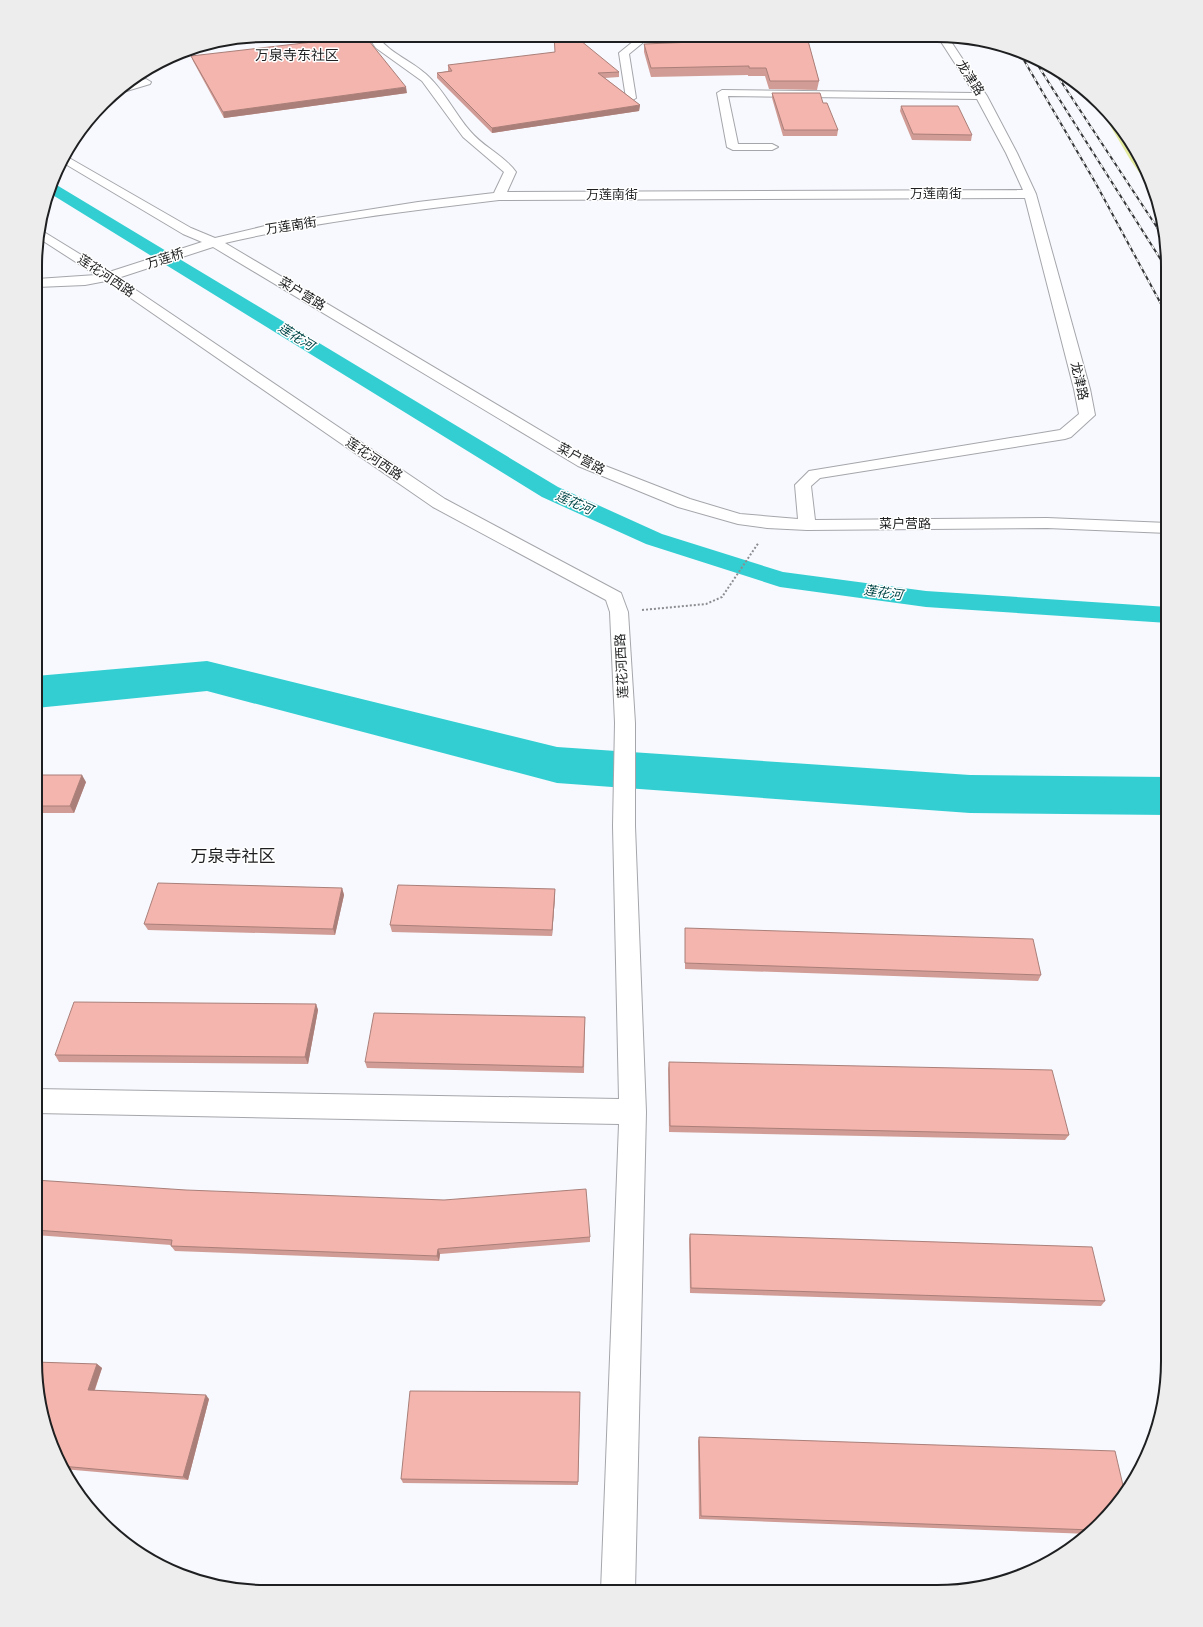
<svg xmlns="http://www.w3.org/2000/svg" width="1203" height="1627" viewBox="0 0 1203 1627" font-family="Signika,'Noto Sans SC',sans-serif">
<style>
.green{fill:#e3ea9c}
.lines{fill:none;stroke-linecap:round;stroke-linejoin:round}
.canal{fill:#33ced1;fill-rule:evenodd}
.river{fill:#33ced1;fill-rule:evenodd}
.minor-casing{stroke:#a5a6ab;stroke-width:2}
.path{stroke:#8c8d90;stroke-width:2;stroke-dasharray:2 2;stroke-linecap:butt}
.minor{fill:#fff;fill-rule:evenodd}
.rail-far1-casing{stroke:#343637;stroke-width:2}
.rail-casing{stroke:#343637;stroke-width:3}
.rail-far1{stroke:#fff;stroke-width:1.5;stroke-dasharray:4;stroke-linecap:butt}
.rail{stroke:#fff;stroke-width:2;stroke-dasharray:6;stroke-linecap:butt}
.wall{fill:#d19c95}
.shaded-wall{fill:#aa7f79}
.building{fill:#f3b5ad;stroke:#aa7f79}
.labels{text-anchor:middle;dominant-baseline:central;stroke-width:3;stroke-linejoin:round;paint-order:stroke}
.far-street-label{font-size:13px;fill:#1e1f20;stroke:#fff}
.far-water-label{font-size:13px;font-style:italic;fill:#004647;stroke:#fff}
.far-quarter-label{font-size:14px;fill:#1e1f20;stroke:#fff}
.quarter-label{font-size:17px;fill:#1e1f20;stroke:#fff}
.rim{fill:none;stroke:#1e1f20;stroke-width:2}
</style>
<rect width="100%" height="100%" fill="#f7f9fe"/>
<path class="green" d="M1095,100L1111,113L1144,164L1158,199L1131,161Z"/>
<g class="lines">
<path class="canal" d="M55,184L558,487L662,534L783,572L926,591L1168,607V623L926,607L780,587L646,544L542,497L51,194Z"/>
<path class="river" d="M207,661L557,747L970,775L1168,777V815L970,813L557,783L207,691L36,708V676Z"/>
<defs>
<path id="minor" d="M367,35H376C390,54 413,61 429,77C444,91 456,115 470,131C483,147 504,155 516,172L507,192L1023,190L1006,153L977,99L728,96L738,144H772L778,147L772,150H733L727,147L717,93L722,90L974,93L938,37H948L987,96L1017,153L1036,194L1090,389L1095,415L1071,437L1065,439L820,478L811,486L815,520L1047,518L1168,523V533L1047,528L807,530L767,528L738,524L678,507L578,466L213,247L118,278L445,499L621,593L628,612L635,723V826L646,1112L635,1591H601L619,1124L35,1113V1089L619,1099L613,826L615,723L610,612L606,600L433,507L106,281L85,285L37,287V279L96,275L37,237L39,229L109,272L202,242L183,234L62,162L64,155L191,228L215,238L265,226L418,202L494,193L504,172L463,137L422,81L376,48ZM1025,198L1074,389L1079,414L1060,430L809,471L795,485L798,519L740,514L690,499L590,460L225,243C315,222 407,211 499,200Z
M640,36H651L629,54L636,98L631,101L626,98L619,53Z
M146,79L151,82L150,84L120,93H113L127,85Z"/>
</defs>
<use href="#minor" class="minor-casing"/>
<path class="path" d="M642,610L706,604L722,597L759,542"/>
<use href="#minor" class="minor"/>
<defs>
<path id="rail-far1" d="M1018,50L1095,182L1167,315
M1032,56L1168,271
M1051,66L1164,238"/>
<path id="rail" d="M1167,314L1168,317"/>
</defs>
<use href="#rail-far1" class="rail-far1-casing"/>
<use href="#rail" class="rail-casing"/>
<use href="#rail-far1" class="rail-far1"/>
<use href="#rail" class="rail"/>
</g>
<path class="wall" d="M715,36L807,37L819,81L817,90L769,89L765,76H748V75L651,77L644,52V44L716,42Z
M191,56L407,93L224,118L193,61Z
M448,65L619,72V77L605,78L640,105L639,111L492,133L437,78V73L448,71Z
M772,93L823,103L838,130L837,136H783L772,98Z
M901,106L972,135L971,141L912,140L900,111Z
M36,775L86,782L74,813H36Z
M342,888L344,895L335,935L148,930L144,924Z
M555,889V896L552,936L392,932L390,925Z
M685,928L1041,975L1038,981L685,969Z
M316,1004L318,1010L308,1064L59,1062L55,1055Z
M585,1017L584,1073L367,1068L365,1062Z
M669,1062L1069,1135L1065,1140L669,1132L668,1069Z
M35,1180L590,1237V1242L440,1254L439,1261L175,1251L171,1246V1245L35,1235Z
M690,1234L1105,1301L1101,1306L690,1293L689,1239Z
M97,1364L102,1368L95,1390L209,1399L188,1480L63,1469L59,1463Z
M580,1397L578,1485L403,1483L401,1479Z
M699,1437L1125,1494L1090,1534L699,1519L698,1441Z"/>
<path class="shaded-wall" d="M406,87L407,93L224,118L223,112Z
M640,105L639,111L492,133V128Z
M82,775L86,782L74,813L70,806Z
M342,888L344,895L335,935L333,929Z
M555,889V896L552,936V930Z
M316,1004L318,1010L308,1064L305,1057Z
M438,1249L440,1254L439,1261L437,1256Z
M97,1364L102,1368L93,1394L88,1390Z
M206,1395L209,1399L188,1480L183,1477Z"/>
<path class="building" d="M365,36L406,87L223,112L191,56Z
M554,36H575L619,72L598,73L640,105L492,128L437,73L452,71L448,65L555,52Z
M718,36L807,37L819,81H770L766,68H749V66L651,68L644,44L719,41Z
M772,93H820L823,103H827L838,130H784Z
M901,106H958L972,135L913,134Z
M36,775H82L70,806H36Z
M158,883L342,888L333,929L144,924Z
M398,885L555,889L552,930L390,925Z
M685,928L1033,939L1041,975L685,963Z
M74,1002L316,1004L305,1057L55,1055Z
M374,1013L585,1017L583,1067L365,1062Z
M669,1062L1052,1070L1069,1135L670,1126Z
M35,1180L186,1190L444,1200L586,1189L590,1237L438,1249L437,1256L171,1246L172,1240L35,1230Z
M690,1234L1092,1247L1105,1301L691,1288Z
M35,1362L97,1364L88,1390L206,1395L183,1477L61,1466L59,1463L43,1421Z
M410,1391L580,1392L578,1482L401,1479Z
M699,1437L1115,1451L1125,1494L1093,1530L701,1516Z"/>
<g class="labels">
<g class="far-street-label">
<text transform="translate(970 78) rotate(57)">龙津路</text>
<text x="936" y="194">万莲南街</text>
<text x="612" y="195">万莲南街</text>
<text transform="translate(291 226) rotate(-9)">万莲南街</text>
<text transform="translate(165 259) rotate(-18)">万莲桥</text>
<text transform="translate(106 276) rotate(34)">莲花河西路</text>
<text transform="translate(302 294) rotate(31)">菜户营路</text>
<text transform="translate(1079 381) rotate(77)">龙津路</text>
<text transform="translate(374 459) rotate(34)">莲花河西路</text>
<text transform="translate(581 459) rotate(28)">菜户营路</text>
<text x="905" y="524">菜户营路</text>
<text transform="translate(622 666) rotate(-93)">莲花河西路</text>
</g>
<g class="far-water-label">
<text transform="translate(296 337) rotate(32)">莲花河</text>
<text transform="translate(574 503) rotate(24)">莲花河</text>
<text transform="translate(883 593) rotate(8)">莲花河</text>
</g>
<g class="far-quarter-label">
<text x="297" y="55">万泉寺东社区</text>
</g>
<g class="quarter-label">
<text x="233" y="856">万泉寺社区</text>
</g>
</g>
<path d="M0 0H1203V1627H0ZM266 42H937A224 224 0 0 1 1161 266V1361A224 224 0 0 1 937 1585H266A224 224 0 0 1 42 1361V266A224 224 0 0 1 266 42Z" fill="#ededed" fill-rule="evenodd"/>
<path class="rim" d="M266 42H937A224 224 0 0 1 1161 266V1361A224 224 0 0 1 937 1585H266A224 224 0 0 1 42 1361V266A224 224 0 0 1 266 42Z"/>
</svg>
